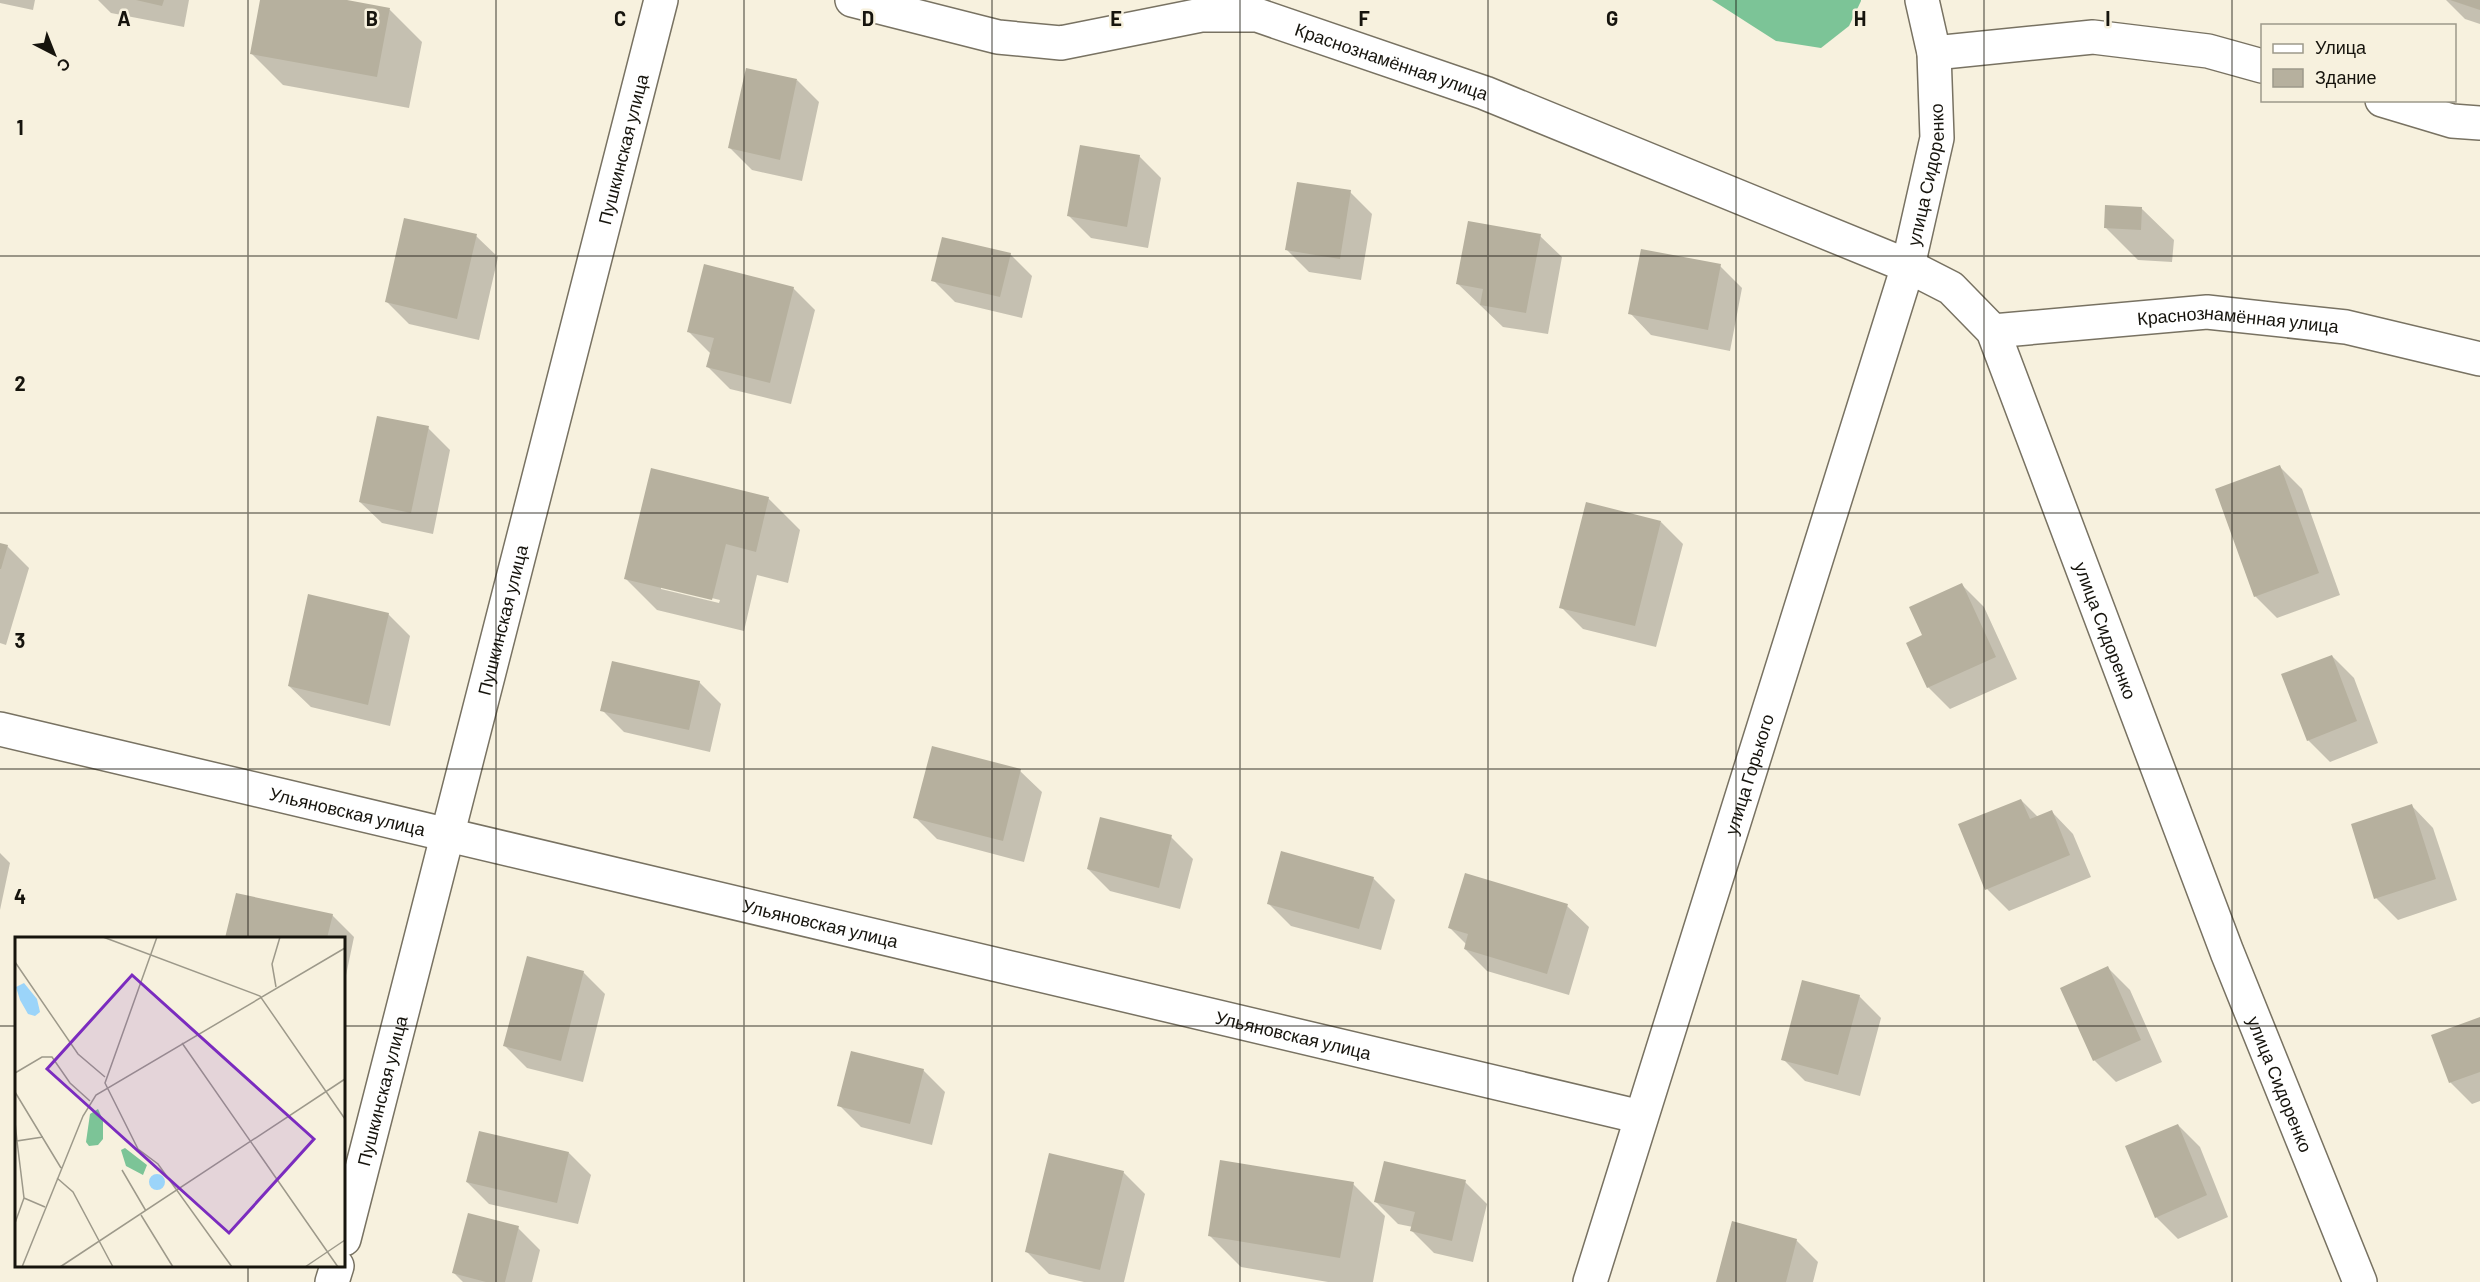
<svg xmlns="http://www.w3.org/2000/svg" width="2480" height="1282" viewBox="0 0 2480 1282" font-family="Barlow,sans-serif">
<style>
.forest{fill:#7cc497}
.shadow{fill:#0003;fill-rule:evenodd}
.building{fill:#b6b09e}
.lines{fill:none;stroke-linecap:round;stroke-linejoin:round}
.minor-casing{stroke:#787262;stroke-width:36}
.tertiary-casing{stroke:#787262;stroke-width:36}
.minor{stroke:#fff;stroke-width:33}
.tertiary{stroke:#fff;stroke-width:33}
.grid{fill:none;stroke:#16140d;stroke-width:1.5;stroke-opacity:0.55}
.labels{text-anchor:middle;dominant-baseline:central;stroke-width:5;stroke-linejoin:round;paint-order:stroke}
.street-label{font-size:18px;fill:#16140d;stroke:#f7f1de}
.inset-road{fill:none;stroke:#9d998a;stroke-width:1.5}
.view{fill:#7b2cbf;fill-opacity:0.15;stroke:#7b2cbf;stroke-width:3}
.inset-edge{fill:none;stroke:#16140d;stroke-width:3}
.grid-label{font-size:20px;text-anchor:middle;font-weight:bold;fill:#16140d;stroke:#f7f1de;stroke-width:5;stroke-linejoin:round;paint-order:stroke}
</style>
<rect width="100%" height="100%" fill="#f7f1de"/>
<path class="forest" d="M1712,0H1861V1L1849,26L1821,48L1776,41Z"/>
<path class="shadow" d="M0,0H35L33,10L0,3Z
M98,0H189L184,27L111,13Z
M262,0H338L390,10L422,42L409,108L283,85L251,53Z
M2446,0H2480V24L2465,19Z
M797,80L819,102L802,181L752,170L730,148Z
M1139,156L1161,178L1148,248L1091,238L1069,216Z
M1350,192L1372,214L1361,280L1309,272L1287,250Z
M2142,209L2174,240L2172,262L2138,260L2106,228Z
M476,236L498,257L479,340L409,324L387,302Z
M1540,236L1562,257L1548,334L1503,327L1458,284Z
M1010,254L1032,276L1022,318L955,302L933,280Z
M1720,266L1742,288L1730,351L1651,335L1630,313Z
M793,288L815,310L791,404L730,389L708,367L711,354L688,331Z
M428,428L450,450L433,534L382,523L360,502Z
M2280,467L2302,489L2340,595L2277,618L2255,596Z
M768,498L800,530L788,583L757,575L744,631L657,610L625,578ZM661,586L720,600L719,603L661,589Z
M1661,522L1683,544L1656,647L1583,629L1561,607Z
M0,544L7,546L29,568L6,645L0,643Z
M1962,585L1984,607L2017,679L1950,709L1928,687L1924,636Z
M388,614L410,636L390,726L311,707L289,686Z
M2332,656L2354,678L2378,743L2330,762L2308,740Z
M699,682L721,704L710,752L624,732L602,710Z
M1020,771L1042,792L1024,862L937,839L915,817Z
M2021,800L2038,817L2052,812L2073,834L2091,877L2009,911L1987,889Z
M2412,806L2433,828L2457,900L2398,920L2376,898Z
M1171,837L1193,859L1180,909L1110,891L1088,869Z
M0,853L10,863L0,910Z
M1373,878L1395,900L1381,950L1291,926L1269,904Z
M237,895L332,915L354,937L344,985V938H227Z
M1567,906L1589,927L1569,995L1487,971L1465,949L1467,945L1450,928Z
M2108,968L2130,990L2162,1062L2116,1082L2094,1060Z
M583,972L605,994L583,1082L527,1068L505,1046Z
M1859,996L1881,1018L1860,1096L1805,1081L1783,1059Z
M2480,1018V1101L2472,1104L2450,1082Z
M923,1070L945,1092L932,1145L861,1127L839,1105Z
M2178,1125L2200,1147L2228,1217L2178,1239L2156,1217Z
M569,1153L591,1175L578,1224L489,1204L467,1182Z
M1123,1172L1145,1194L1124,1282H1084L1049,1274L1027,1252Z
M1465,1182L1487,1204L1473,1262L1434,1253L1412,1231L1413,1227L1398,1224L1376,1202Z
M1353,1184L1385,1216L1373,1282H1328L1241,1267L1209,1235Z
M518,1228L540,1250L532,1282H463L454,1273Z
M1796,1240L1818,1262L1813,1282H1717Z"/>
<path class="building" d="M136,0H164L162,6Z
M260,0H347L390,8L377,77L250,54Z
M2451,0H2480V10L2450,0Z
M746,68L797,79L780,160L728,148Z
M1080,145L1140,155L1127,227L1067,216Z
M1297,182L1351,190L1340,259L1285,250Z
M2105,205L2142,207L2141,230L2104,228Z
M404,218L477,234L457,319L385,302Z
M1468,221L1541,234L1526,313L1480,305L1483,289L1456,284Z
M942,237L1011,253L1000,297L931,281Z
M1641,249L1721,264L1708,330L1628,314Z
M704,264L794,287L770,383L706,367L714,338L687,332Z
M377,416L429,426L411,513L359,502Z
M2280,465L2319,573L2254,597L2215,489Z
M651,468L769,497L756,552L726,544L712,600L624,579Z
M1586,502L1661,521L1635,626L1559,608Z
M0,543L8,545L1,569H0Z
M1962,583L1996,657L1927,688L1906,643L1922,635L1909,607Z
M308,594L389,613L368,705L288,686Z
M2332,655L2357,721L2307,741L2281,674Z
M612,661L700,681L689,730L600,711Z
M932,746L1021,769L1003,841L913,818Z
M2021,799L2030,819L2052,810L2070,855L1985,890L1958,824Z
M2412,804L2436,879L2374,899L2351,824Z
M1100,817L1172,835L1159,888L1087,869Z
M1281,851L1374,877L1359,929L1267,904Z
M1465,873L1568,904L1547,974L1464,949L1468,934L1448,928Z
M236,893L333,914L327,938H225Z
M527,956L584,971L561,1061L503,1046Z
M2108,966L2141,1040L2093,1061L2060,988Z
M1802,980L1860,995L1838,1075L1781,1060Z
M2480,1017V1072L2449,1083L2431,1035Z
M851,1051L924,1069L910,1124L837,1106Z
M2178,1124L2207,1195L2155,1218L2125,1146Z
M479,1131L569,1152L557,1203L466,1182Z
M1049,1153L1124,1171L1100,1270L1025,1252Z
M1220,1160L1354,1182L1340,1258L1208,1236Z
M1384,1161L1466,1180L1452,1241L1410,1231L1415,1212L1374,1202Z
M468,1213L519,1226L505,1282H486L452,1273Z
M1732,1221L1797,1239L1786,1282H1716Z"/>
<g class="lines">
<defs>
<g id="minor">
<path id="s1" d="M852,0L998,37L1061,43L1201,15H1257L1485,93L1908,266L1951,288L1993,331L2227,952L2360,1282"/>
<path d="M1934,53L2093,37L2208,51L2262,66"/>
<path d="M2382,100L2452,121L2480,123"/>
<path id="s2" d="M1993,331L2207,312L2346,327L2480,359"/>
<path id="s3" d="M0,729L1641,1117"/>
<path id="s4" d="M344,1239L661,0"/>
<path d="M332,1282L337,1266"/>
</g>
<g id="tertiary">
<path id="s5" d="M1590,1282L1908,266L1937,138L1934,53L1922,0"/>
</g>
</defs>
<use href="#minor" class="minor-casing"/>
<use href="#tertiary" class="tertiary-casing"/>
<use href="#minor" class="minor"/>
<use href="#tertiary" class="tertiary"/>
</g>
<path class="grid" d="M248,0V938M496,0V1282M744,0V1282M992,0V1282M1240,0V1282M1488,0V1282M1736,0V1282M1984,0V1282M2232,0V1282M0,256H2480M0,513H2480M0,769H2480M0,1026H16M344,1026H2480M248,1266V1282"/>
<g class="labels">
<g class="street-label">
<text stroke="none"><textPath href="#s1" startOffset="555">Краснознамённая улица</textPath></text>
<text stroke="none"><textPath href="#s4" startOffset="1125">Пушкинская улица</textPath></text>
<text stroke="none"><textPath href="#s5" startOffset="1158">улица Сидоренко</textPath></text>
<text stroke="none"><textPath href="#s2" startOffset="246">Краснознамённая улица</textPath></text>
<text stroke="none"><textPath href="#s4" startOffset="639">Пушкинская улица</textPath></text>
<text stroke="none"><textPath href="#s1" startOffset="1539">улица Сидоренко</textPath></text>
<text stroke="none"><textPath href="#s5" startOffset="532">улица Горького</textPath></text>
<text stroke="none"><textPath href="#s3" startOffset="357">Ульяновская улица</textPath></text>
<text stroke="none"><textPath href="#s3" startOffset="843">Ульяновская улица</textPath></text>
<text stroke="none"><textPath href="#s3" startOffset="1329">Ульяновская улица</textPath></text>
<text stroke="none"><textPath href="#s1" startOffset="2025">улица Сидоренко</textPath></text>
<text stroke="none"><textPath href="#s4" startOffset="153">Пушкинская улица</textPath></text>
</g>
</g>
<g transform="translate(15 937)">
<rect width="330" height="330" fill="#f7f1de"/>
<path d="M83,172L88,183V202L83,208L74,209L71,205L75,177ZM110,211L132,228L128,238L111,229L106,213Z" fill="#7cc497"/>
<path d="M9,46L22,62L25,75L20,79L13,77L5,63L1,50ZM134 245a8 8 0 1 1 16 0a8 8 0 1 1-16 0Z" fill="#9bd4f9"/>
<path class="inset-road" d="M88,0L245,59L330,182M142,0L90,146L123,212L143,227L217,330M0,25L63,117L90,140M261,50L257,27L265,0M167,106L323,330M0,136L27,120H37L55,146L75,164M0,155L46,231M0,185L2,204M107,233L131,274M42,241L58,255L98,330M9,261L30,270M126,278L158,330M0,286L9,261L2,204L28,200M7,330L68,179L81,158L330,11M45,330L330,142M290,330L330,303"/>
<path class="view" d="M117,38L299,202L214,296L32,132Z"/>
<rect width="330" height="330" class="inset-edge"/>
</g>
<g class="grid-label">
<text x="124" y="26">A</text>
<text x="372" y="26">B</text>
<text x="620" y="26">C</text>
<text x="868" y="26">D</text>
<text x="1116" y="26">E</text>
<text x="1364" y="26">F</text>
<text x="1612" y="26">G</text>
<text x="1860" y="26">H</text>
<text x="2108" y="26">I</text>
<text x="20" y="135">1</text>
<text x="20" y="391">2</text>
<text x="20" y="648">3</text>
<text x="20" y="904">4</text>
</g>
<rect x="2261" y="24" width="195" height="78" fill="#f7f1de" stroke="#9d998a" stroke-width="1.5"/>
<rect x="2273" y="44" width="30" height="9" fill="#ffffff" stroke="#9d998a" stroke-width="1.5"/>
<text x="2315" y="54" font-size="18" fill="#16140d">Улица</text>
<rect x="2273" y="69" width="30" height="18" fill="#b6b09e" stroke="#9d998a" stroke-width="1.5"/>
<text x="2315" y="84" font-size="18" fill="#16140d">Здание</text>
<g transform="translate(54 54) rotate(138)" stroke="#f7f1de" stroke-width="4.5" paint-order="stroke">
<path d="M0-4.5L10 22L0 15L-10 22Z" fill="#16140d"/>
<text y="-9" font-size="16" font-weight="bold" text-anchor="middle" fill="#16140d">С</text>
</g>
</svg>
